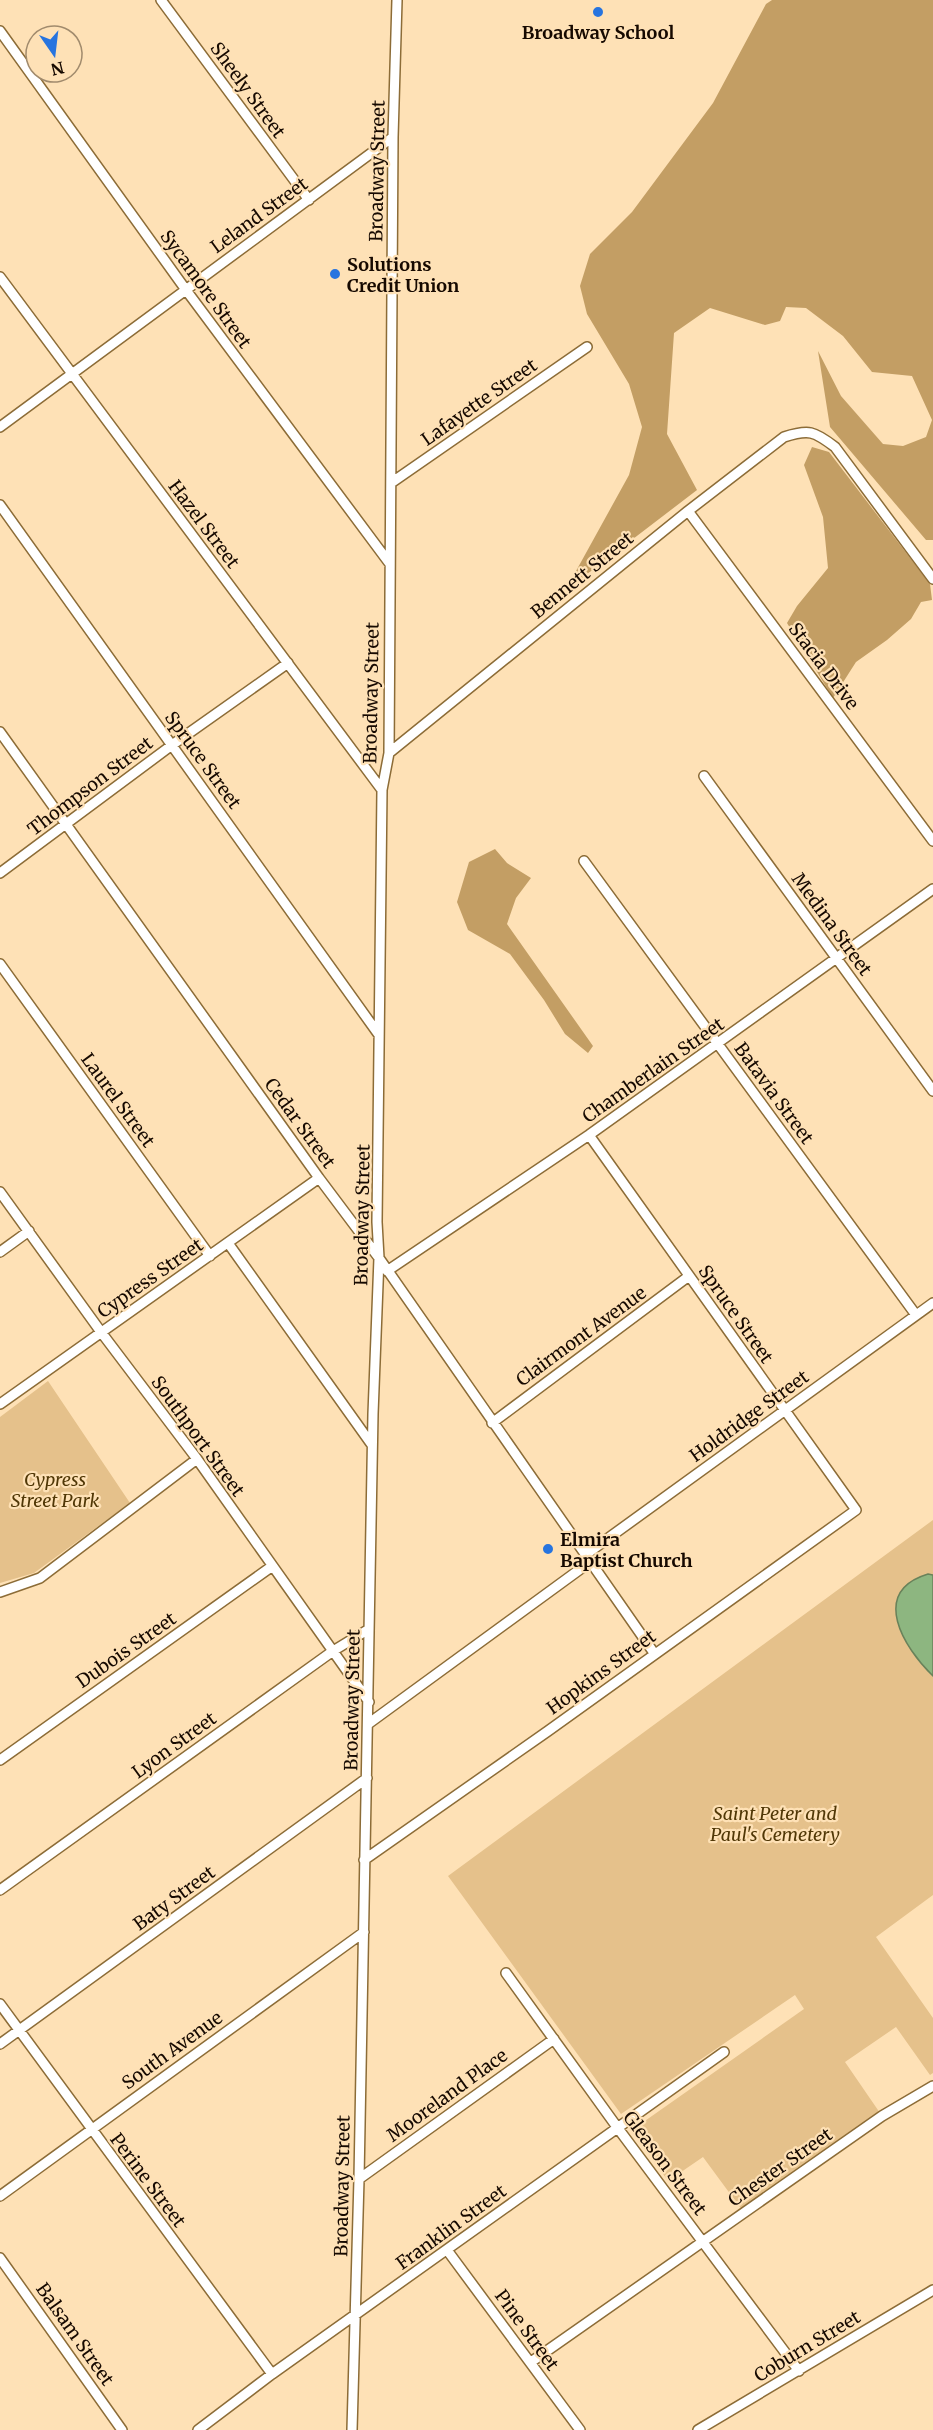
<svg xmlns="http://www.w3.org/2000/svg" width="933" height="2430" viewBox="0 0 933 2430" font-family="Merriweather,serif">
<style>
.green{fill:#e5c18b}
.forest{fill:#c39e64}
.water{fill:#8db680;stroke:#69825a;stroke-width:1.5}
.lines{fill:none;stroke-linecap:round;stroke-linejoin:round}
.minor-casing{stroke:#8c6c37;stroke-width:12}
.minor{stroke:#fff;stroke-width:9}
.poi-dot{fill:#2774df;stroke:#fee1b6;stroke-width:2}
.labels{text-anchor:middle;dominant-baseline:central;stroke-width:4.5;stroke-linejoin:round;paint-order:stroke}
.poi-label{font-size:18px;font-weight:bold;fill:#160900;stroke:#fee1b6;text-anchor:start}
.street-label{font-size:18px;fill:#160900;stroke:#fee1b6}
.park-label{font-size:18px;font-style:italic;fill:#503706;stroke:#fee1b6}
</style>
<rect width="100%" height="100%" fill="#fee1b6"/>
<path class="green" d="M48,1381L130,1503L34,1573L0,1583V1417Z
M933,1520V1895L876,1937L933,2018V2073L930,2075L896,2027L845,2062L880,2113L742,2210L703,2157L668,2181L632,2130L804,2009L795,1995L621,2114L448,1876Z"/>
<path class="forest" d="M772,0H933V540H926L830,427L818,351L841,396L883,444L903,446L926,437L932,420L912,376L872,372L843,336L806,308L786,307L780,321L765,325L710,308L674,333L667,434L697,490L565,591L629,475L642,427L629,384L587,314L580,286L590,254L632,212L713,103L766,4Z
M812,447L829,452L930,584L932,600L921,602L911,619L887,640L856,662L833,698L787,623L797,606L828,568L823,517L804,465Z
M495,849L507,863L531,878L516,898L507,924L593,1046L588,1053L565,1034L544,1000L510,954L468,930L457,902L469,862Z"/>
<path class="water" d="M928,1574L933,1575V1676C904,1648 869,1592 928,1574Z"/>
<g class="lines">
<defs>
<path id="minor" d="M161,0L309,200
M0,31L186,290L390,564
M0,277L382,790
M0,427L393,137
M391,483L587,347
M0,505L379,1035
M688,511L933,841
M0,732L319,1178L379,1258L654,1653
M389,753L688,511L784,437C809,429 814,431 835,447L933,579
M704,776L933,1091
M584,861L916,1315
M0,873L172,745L288,663
M0,964L210,1256
M0,1192L101,1332L197,1459L369,1702
M228,1243L372,1445
M0,1252L29,1231
M387,1271L589,1135L933,889
M0,1404L319,1178
M492,1423L689,1276
M585,1555L933,1303
M0,1592L40,1578L197,1459
M368,1724L590,1562
M0,1760L271,1567
M364,1860L548,1731L856,1510L589,1135
M0,1890L333,1651L369,1629
M506,1973L617,2127L799,2371
M0,2004L272,2374
M0,2044L367,1778
M359,2179L554,2039
M0,2196L364,1932
M447,2250L580,2430
M0,2258L122,2430
M531,2362L882,2116L933,2086
M198,2430L272,2374L724,2052
M352,2430L359,2179L373,1414L379,1258L377,1222L382,790L389,753L393,137L397,0
M698,2430L933,2290"/>
</defs>
<use href="#minor" class="minor-casing"/>
<use href="#minor" class="minor"/>
</g>
<g class="poi-dot">
<circle cx="598" cy="12" r="6"/>
<circle cx="335" cy="274" r="6"/>
<circle cx="548" cy="1549" r="6"/>
</g>
<g class="labels">
<g class="poi-label">
<text x="598" y="32" text-anchor="middle">Broadway School</text>
<text x="347" y="264">Solutions<tspan x="347" dy="21">Credit Union</tspan></text>
<text x="560" y="1539">Elmira<tspan x="560" dy="21">Baptist Church</tspan></text>
</g>
<g class="street-label">
<text transform="translate(248 90) rotate(54)">Sheely Street</text>
<text transform="translate(377 171) rotate(-89)">Broadway Street</text>
<text transform="translate(259 215) rotate(-36)">Leland Street</text>
<text transform="translate(206 289) rotate(54)">Sycamore Street</text>
<text transform="translate(479 402) rotate(-35)">Lafayette Street</text>
<text transform="translate(204 524) rotate(53)">Hazel Street</text>
<text transform="translate(582 575) rotate(-39)">Bennett Street</text>
<text transform="translate(824 666) rotate(53)">Stacia Drive</text>
<text transform="translate(371 693) rotate(-89)">Broadway Street</text>
<text transform="translate(203 760) rotate(54)">Spruce Street</text>
<text transform="translate(90 786) rotate(-37)">Thompson Street</text>
<text transform="translate(832 924) rotate(54)">Medina Street</text>
<text transform="translate(653 1070) rotate(-35)">Chamberlain Street</text>
<text transform="translate(774 1093) rotate(54)">Batavia Street</text>
<text transform="translate(118 1100) rotate(54)">Laurel Street</text>
<text transform="translate(300 1123) rotate(54)">Cedar Street</text>
<text transform="translate(362 1215) rotate(-89)">Broadway Street</text>
<text transform="translate(150 1278) rotate(-35)">Cypress Street</text>
<text transform="translate(736 1314) rotate(55)">Spruce Street</text>
<text transform="translate(581 1336) rotate(-36)">Clairmont Avenue</text>
<text transform="translate(749 1416) rotate(-36)">Holdridge Street</text>
<text transform="translate(198 1436) rotate(54)">Southport Street</text>
<text transform="translate(126 1650) rotate(-35)">Dubois Street</text>
<text transform="translate(601 1672) rotate(-36)">Hopkins Street</text>
<text transform="translate(352 1700) rotate(-89)">Broadway Street</text>
<text transform="translate(174 1745) rotate(-36)">Lyon Street</text>
<text transform="translate(174 1898) rotate(-36)">Baty Street</text>
<text transform="translate(172 2050) rotate(-36)">South Avenue</text>
<text transform="translate(447 2095) rotate(-36)">Mooreland Place</text>
<text transform="translate(665 2163) rotate(53)">Gleason Street</text>
<text transform="translate(780 2167) rotate(-35)">Chester Street</text>
<text transform="translate(148 2180) rotate(53)">Perine Street</text>
<text transform="translate(342 2186) rotate(-89)">Broadway Street</text>
<text transform="translate(451 2227) rotate(-36)">Franklin Street</text>
<text transform="translate(527 2330) rotate(54)">Pine Street</text>
<text transform="translate(75 2334) rotate(55)">Balsam Street</text>
<text transform="translate(807 2346) rotate(-31)">Coburn Street</text>
</g>
<g class="park-label">
<text x="55" y="1479">Cypress<tspan x="55" dy="21">Street Park</tspan></text>
<text x="775" y="1813">Saint Peter and<tspan x="775" dy="21">Paul's Cemetery</tspan></text>
</g>
</g>
<g transform="translate(54 54) rotate(166)"><circle r="28" fill="#fee1b6" stroke="#a18b6d" stroke-width="1.5"/>
<path d="M0-4.5L10 22L0 15L-10 22Z" fill="#2774df"/>
<text y="-9" font-size="16" font-weight="bold" text-anchor="middle" fill="#160900">N</text>
</g>
</svg>
